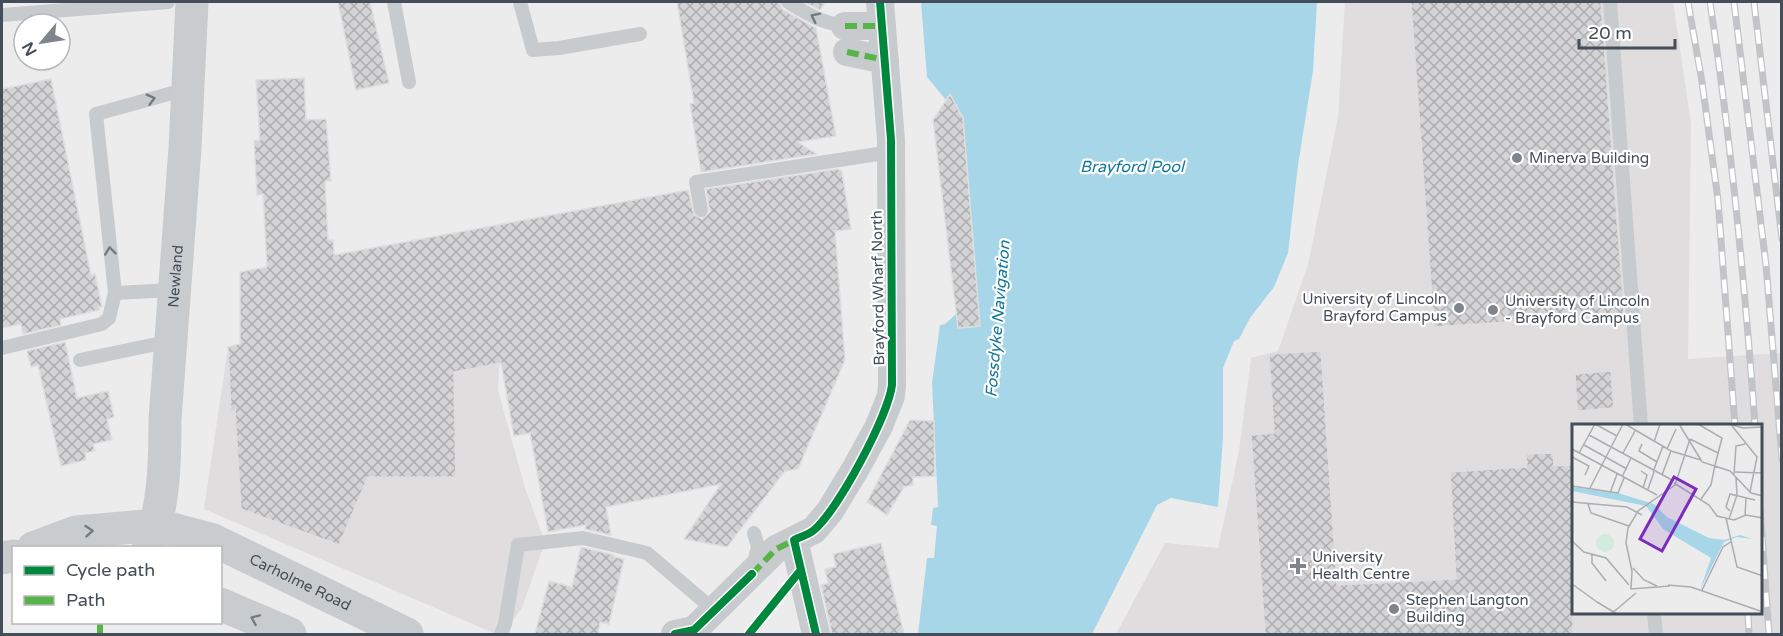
<svg xmlns="http://www.w3.org/2000/svg" width="1783" height="636" viewBox="0 0 1783 636" font-family="'Varela Round',sans-serif">
<style>
.education{fill:#dfddde;fill-rule:evenodd}
.water{fill:#a7d6e8}
.building{fill:url(#building-cross-hatch);stroke:#dededf;stroke-width:1.5}
.lines{fill:none;stroke-linecap:round;stroke-linejoin:round}
.lane{stroke:#c8cbcd;stroke-width:14}
.street{stroke:#c8cbcd;stroke-width:28}
.secondary{stroke:#c9ccce;stroke-width:33}
.rail-casing{stroke:#c2c4c7;stroke-width:7}
.rail{stroke:#fff;stroke-width:4.5;stroke-dasharray:14;stroke-linecap:butt}
.quiet{stroke:#57b448;stroke-width:6;stroke-dasharray:12 6;stroke-linecap:butt}
.cycleway-casing{stroke:#fff;stroke-width:11}
.cycleway{stroke:#00873e;stroke-width:8}
.oneway{stroke:#737a81}
.poi-dot{fill:#80858c;stroke:#fff;stroke-width:2}
.labels{text-anchor:middle;dominant-baseline:central;stroke-width:4.5;stroke-linejoin:round;paint-order:stroke}
.poi-label{font-size:15px;fill:#454e58;stroke:#fff;text-anchor:start}
.street-label{font-size:15px;fill:#454e58;stroke:#fff}
.water-label{font-size:16px;font-style:italic;fill:#13789d;stroke:#fff}
.inset-road{fill:none;stroke:#aaadb1;stroke-width:1.5}
.view{fill:#7b2cbf;fill-opacity:0.15;stroke:#7b2cbf;stroke-width:3}
.inset-edge{fill:none;stroke:#454e58;stroke-width:3}
</style>
<defs>
<pattern id="building-cross-hatch" width="8" height="8" patternUnits="userSpaceOnUse" patternTransform="scale(1.5)"><rect width="8" height="8" fill="#d4d4d6"/><path d="M0 0l8 8M0 8l8-8" fill="none" stroke="#aeaeb0"/></pattern>
</defs>
<rect width="100%" height="100%" fill="#edecec"/>
<path class="education" d="M1345,2H1673L1691,123L1688,359L1781,353V634H1116L1165,543L1218,548L1239,451L1251,358L1278,351L1308,265L1338,117ZM1573,426H1760V614H1573Z
M228,347L500,354L498,390L525,488L545,542L522,608L502,634H496L204,509Z"/>
<path class="water" d="M921,2H1317L1313,71L1298,165L1288,253L1274,287L1250,318L1239,339L1234,341L1223,368V437L1218,507L1171,498L1157,505L1092,634H918L927,558H934L937,526L931,525L933,508L938,507L932,383L940,325L945,324L956,314L979,312L963,118L956,105L946,100L927,77Z"/>
<path class="building" d="M338,2H370L389,83L356,90Z
M677,2H779L783,10L816,28L836,136L798,142L816,154L701,172L690,104L694,103Z
M804,2H825L820,10Z
M1411,2H1601L1624,314L1434,327Z
M304,78L306,120L326,119L331,181H325L328,240H333L334,255L688,190L694,215L702,219L710,212L706,189L838,169L842,172L851,229L835,231L845,360L798,469L785,471L727,547L684,539L721,484L606,507L611,535L585,529L586,525L548,532L530,433L514,436L501,363L454,372L456,477H368L339,545L241,509L235,411L231,412L228,347L240,344V272L267,267L263,194L257,195L254,141L260,140L256,80Z
M51,79L91,275L95,274L102,307H99V310L60,319L61,325L23,334L21,324L2,328V89Z
M950,94L963,118L980,326L958,328L933,120Z
M65,342L77,398L108,391L114,417L107,419L112,440L93,444L95,451L85,453L86,460L61,466L38,365L31,367L27,351Z
M1321,351L1337,585L1456,579L1450,472L1527,467L1526,454L1553,453L1554,466L1573,465V634H1265L1251,435L1274,433L1269,354Z
M1611,371L1614,408L1577,411L1575,374Z
M910,420L934,421L935,476L913,477V485L904,487L887,515L867,502Z
M881,543L904,634H832L821,585L828,583L825,569L836,567L833,554Z
M581,547L614,555L615,557L624,559L609,624L600,622L598,634H535L549,581L572,587Z"/>
<g class="lines">
<path class="lane" d="M394,2L409,82
M520,2L533,50L559,48L640,34
M788,2C809,15 820,22 845,26
M1610,2L1641,426
M2,15L168,2
M701,210L696,182L891,152
M173,290L115,293L96,114L187,89
M2,348L102,324L109,318L115,293
M80,360L171,341
M754,533L758,547L754,563
M1654,614L1656,634
M501,634L505,624L518,545L583,538L647,553L714,610"/>
<path class="street" d="M845,26H882
M847,52L885,60
M794,540L816,634
M675,634L694,630L776,549L814,530L830,511L856,468L879,426L891,396L892,385L891,140L880,2"/>
<g class="secondary">
<path id="s1" d="M33,548L76,532L157,525L213,540L407,634"/>
<path id="s2" d="M148,548C164,508 165,463 165,420L185,148L192,2"/>
<path d="M2,558L14,556"/>
<path d="M220,604L290,634"/>
</g>
<defs>
<path id="rail" d="M1688,2L1702,82L1718,200L1735,426
M1710,2C1731,142 1745,284 1755,426
M1734,2L1766,265L1782,459
M1754,2L1782,239
M1760,509L1769,634
M1748,614L1749,634"/>
</defs>
<use href="#rail" class="rail-casing"/>
<use href="#rail" class="rail"/>
<path class="quiet" d="M845,26H882
M847,52L885,60
M752,574L776,549L799,538
M100,634V622"/>
<defs>
<path id="cycleway" d="M675,634L694,630L752,574
M749,634L800,571
M816,634L794,540C800,537 808,535 814,530C838,510 888,416 892,385L891,140L880,2"/>
</defs>
<use href="#cycleway" class="cycleway-casing"/>
<use href="#cycleway" class="cycleway"/>
</g>
<defs><path id="oneway-chevron" d="M-2-3.5L2.5 0L-2 3.5" fill="none" stroke-width="1.6" stroke-linecap="round" stroke-linejoin="round" transform="scale(1.5)"/></defs>
<g class="oneway">
<use href="#oneway-chevron" transform="translate(815 17) rotate(-154)"/>
<use href="#oneway-chevron" transform="translate(151 99) rotate(-15)"/>
<use href="#oneway-chevron" transform="translate(110 251) rotate(-96)"/>
<use href="#oneway-chevron" transform="translate(89 531) rotate(-5)"/>
<use href="#oneway-chevron" transform="translate(255 619) rotate(-156)"/>
</g>
<g class="poi-dot">
<circle cx="1517" cy="158" r="6"/>
<circle cx="1459" cy="308" r="6"/>
<circle cx="1493" cy="310" r="6"/>
<path d="M1295 557h6v6h6v6h-6v6h-6v-6h-6v-6h6z"/>
<circle cx="1394" cy="609" r="6"/>
</g>
<g class="labels">
<g class="poi-label">
<text x="1529" y="158">Minerva Building</text>
<text x="1447" y="299" text-anchor="end">University of Lincoln<tspan x="1447" dy="17">Brayford Campus</tspan></text>
<text x="1505" y="301">University of Lincoln<tspan x="1505" dy="17">- Brayford Campus</tspan></text>
<text x="1312" y="557">University<tspan x="1312" dy="17">Health Centre</tspan></text>
<text x="1406" y="600">Stephen Langton<tspan x="1406" dy="17">Building</tspan></text>
</g>
<g class="street-label">
<text stroke="none"><textPath href="#s2" startOffset="274">Newland</textPath></text>
<text transform="translate(878 288) rotate(-91)">Brayford Wharf North</text>
<text stroke="none"><textPath href="#s1" startOffset="282">Carholme Road</textPath></text>
</g>
<g class="water-label">
<text x="1132" y="167">Brayford Pool</text>
<text transform="translate(998 319) rotate(-85)">Fossdyke Navigation</text>
</g>
</g>
<g transform="translate(1572 424)">
<rect width="190" height="190" fill="#edecec"/>
<path d="M24 119a9 9 0 1 1 18 0a9 9 0 1 1-18 0Z" fill="#d1ebdd"/>
<path d="M0,63L46,69L82,80L95,93L137,114L152,116L168,111L180,115L165,113L152,118L128,166L139,134L91,105L74,82L0,67Z" fill="#a7d6e8"/>
<path class="inset-road" d="M53,0L99,27L129,36M107,0L129,36M126,0L150,14L143,41M157,0L171,4L191,3M160,2L185,33L178,68M17,11L100,56M118,15L146,29M82,18L88,0M70,20L67,27L85,38M12,21L55,45M0,25L85,71M95,25L104,5M7,29L23,0L45,12M51,29L63,7M0,33L17,42L13,51M128,34L130,38L158,47L179,69L191,72M69,47L75,51L71,64M81,48L91,22M163,48L191,49M162,50L164,22L173,20M90,51L99,27M50,53L59,34M102,59L137,81L145,92L162,96L174,91L191,94M103,61L118,15M0,62L46,69L52,54M76,65L82,48M17,66L51,0M38,69L45,50M129,75L139,61L143,41M0,78L55,83L70,91M16,80L19,89L57,102M158,87L154,83L158,70L183,76M173,92L174,74M154,94L165,143L191,152M157,95L165,71L164,54M0,117L12,128L34,134L57,161M20,131V139L34,157M61,144L72,156L85,162M0,160L25,178M96,161L119,163L191,188M98,162L59,165L60,147L54,119L56,104L66,87L103,61M130,166L151,123L160,117M25,178L45,190M39,190L64,169"/>
<path class="view" d="M102,53L124,65L90,127L68,115Z"/>
<rect width="190" height="190" class="inset-edge"/>
</g>
<rect width="1783" height="636" fill="none" stroke="#454e58" stroke-width="6"/>
<rect x="12" y="546" width="210" height="78" fill="#ffffff" stroke="#b5b8bc" stroke-width="1.5"/>
<rect x="24" y="566" width="30" height="9" fill="#00873e" stroke="#b5b8bc" stroke-width="1.5"/>
<text x="66" y="576" font-size="18" fill="#454e58">Cycle path</text>
<rect x="24" y="596" width="30" height="9" fill="#57b448" stroke="#b5b8bc" stroke-width="1.5"/>
<text x="66" y="606" font-size="18" fill="#454e58">Path</text>
<g transform="translate(42 42) rotate(241)"><circle r="28" fill="#ffffff" stroke="#b5b8bc" stroke-width="1.5"/>
<path d="M0-4.5L10 22L0 15L-10 22Z" fill="#80858c"/>
<text y="-9" font-size="16" font-weight="bold" text-anchor="middle" fill="#454e58">N</text>
</g>
<path d="M1579 39v9h96v-9" fill="none" stroke="#454e58" stroke-width="3"/>
<text x="1588" y="39" font-size="18" fill="#454e58" stroke="#ffffff" stroke-width="4.5" paint-order="stroke">20 m</text>
</svg>
